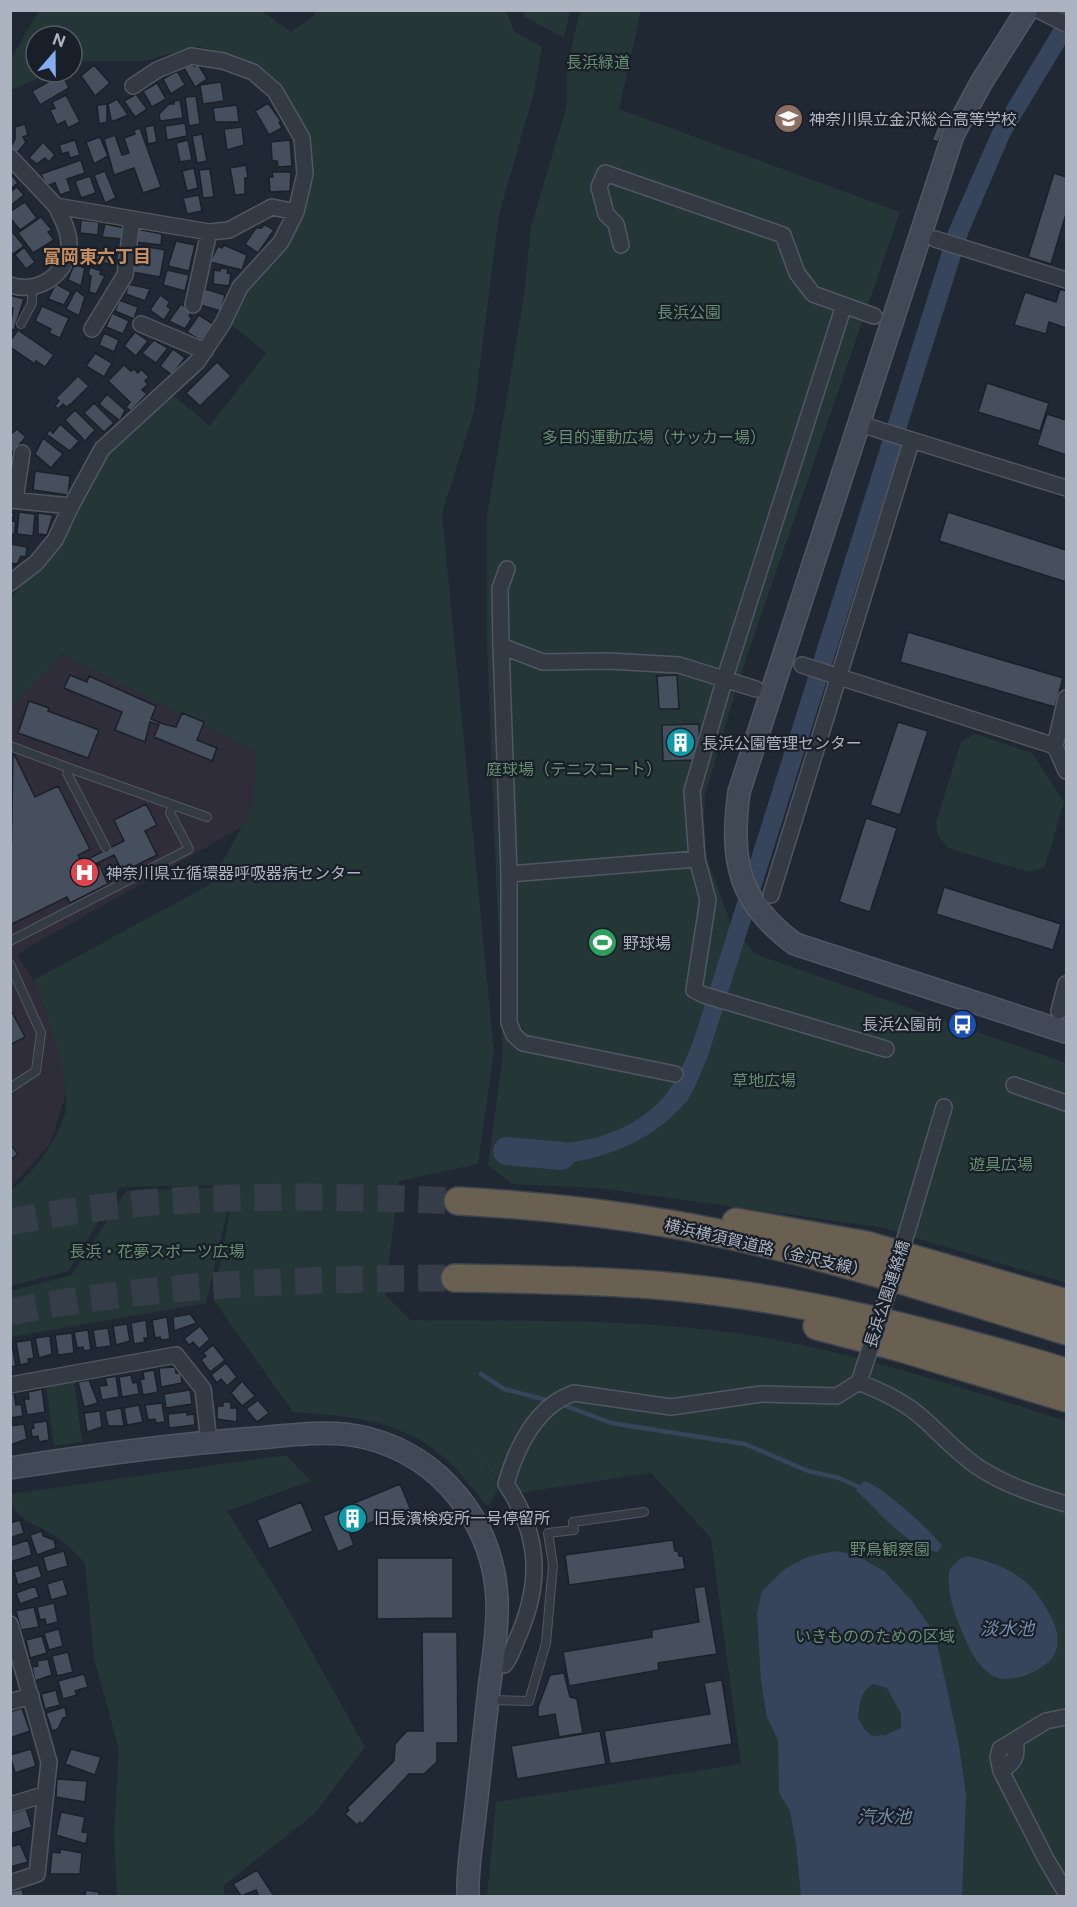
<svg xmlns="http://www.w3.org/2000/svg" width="1077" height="1907" viewBox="0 0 1077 1907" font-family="'Public Sans','Noto Sans JP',sans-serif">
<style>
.medical{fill:#2f2d39}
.green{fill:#253636}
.water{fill:#36455b;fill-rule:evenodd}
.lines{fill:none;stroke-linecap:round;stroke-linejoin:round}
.stream{stroke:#36455b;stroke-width:4.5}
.river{stroke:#36455b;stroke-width:28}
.building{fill:#464f5d;stroke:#1b212a;stroke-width:1.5}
.highway-tunnel{stroke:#353d48;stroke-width:27;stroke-dasharray:27 14;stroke-linecap:butt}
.lane-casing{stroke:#515762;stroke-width:10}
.street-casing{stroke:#515762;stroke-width:18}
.secondary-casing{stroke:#515762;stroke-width:24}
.highway-casing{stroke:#3e444e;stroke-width:30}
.lane{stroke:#333a44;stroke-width:8}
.street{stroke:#333a44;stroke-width:15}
.secondary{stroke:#414956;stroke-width:21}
.highway{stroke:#696051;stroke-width:27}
.street-bridge-casing{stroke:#515762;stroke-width:18;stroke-linecap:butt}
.street-bridge{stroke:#333a44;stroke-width:15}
.labels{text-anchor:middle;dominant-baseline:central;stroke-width:4.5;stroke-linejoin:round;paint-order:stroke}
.park-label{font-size:16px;fill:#678f70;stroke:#191f28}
.poi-label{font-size:16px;fill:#adb4c1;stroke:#191f28;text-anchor:start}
.street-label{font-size:16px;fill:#adb4c1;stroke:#191f28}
.neighbourhood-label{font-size:18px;font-weight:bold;fill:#c98e60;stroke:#191f28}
.water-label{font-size:18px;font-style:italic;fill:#778ca8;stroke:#191f28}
</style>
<rect width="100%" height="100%" fill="#202833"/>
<path class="medical" d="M73,650L262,737L304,792L17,954L61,1025L66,1094L50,1144L11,1187V683Z"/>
<path class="green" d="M525,10L570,11L564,38L523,16Z
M39,11H262L291,32L314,15L316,11H506L514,31L542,47L534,92L499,215L474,412L442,513L494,1052L478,1164L399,1181L385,1295L410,1320C521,1321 632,1318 742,1334C854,1351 959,1387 1066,1421V1896H487L496,1802L741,1764L711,1538L651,1473L512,1494L464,1446L501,1484L488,1507C473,1489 459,1470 441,1455C400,1419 345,1416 293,1412L213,1299L235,1185L120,1187L68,1271L11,1286V1191C33,1172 54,1146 64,1117C75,1086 45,1010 34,980L209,885L253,807L256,751L62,654L11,708V597L61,545L105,452L172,394L210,426L266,353L228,322L243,290L284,245L305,137L256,68L225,54L198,46L144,61H79L72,64V36H36V72H53L11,90V58Z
M580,11H641L619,109L900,212L740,677L705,795L704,818L707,859L731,924L755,954L1066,1063V1283L879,1227L598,1188L512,1184L488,1165L503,1054L487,645V516L524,295L531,227L567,105V67Z
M975,734L1032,753L1064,802L1045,867L1029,872L948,848L938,836L936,822L961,742Z
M233,1187L206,1303L11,1337V1291L72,1275L126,1191Z
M74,1381L82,1442L54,1446L46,1384Z
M286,1455L311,1481L227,1511L284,1602L365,1747L314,1814L223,1886L225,1896H117L114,1833L119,1750L94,1658L85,1563C76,1554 67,1544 57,1537C40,1526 10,1519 11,1494Z"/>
<path class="water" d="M1064,11H1066V43L1010,136L968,234L707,1059C701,1072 695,1089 687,1101C657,1137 609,1159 562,1163C549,1164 534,1160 521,1159L524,1139C536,1140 550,1144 561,1143C603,1141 651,1121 673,1084C681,1071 687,1056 693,1042L949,229L993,129Z
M864,1481C882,1486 930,1529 942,1546L937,1552C906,1546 879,1512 856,1490Z
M835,1551L856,1555L884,1571L912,1601L935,1634L959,1745L966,1795L962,1896H801L796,1844L790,1811L779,1793L778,1740L767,1717L761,1681L757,1613L762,1591L785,1569L807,1557ZM873,1684L887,1688L901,1714V1728L886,1735L872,1736L865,1730L858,1718C859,1706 861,1690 873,1684Z
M968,1556C1008,1566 1031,1578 1050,1615C1056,1626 1060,1638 1056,1650C1051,1669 1011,1686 993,1676C979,1668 970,1651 964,1636C954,1613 947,1595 949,1570L961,1558Z"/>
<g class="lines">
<path class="stream" d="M481,1374L504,1389L550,1401
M561,1404L611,1423L745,1444L808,1471L839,1478L859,1487"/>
<path class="river" d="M507,1151L561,1156"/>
</g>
<path class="building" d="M192,63L194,66L198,64L207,79L195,87L184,68Z
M94,65L110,83L95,96L81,76Z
M177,71L185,85L171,94L163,79Z
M62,74L69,88L40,105L32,91Z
M221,82L224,101L203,104L200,85Z
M157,83L166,99L152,107L143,91Z
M136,94L147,109L135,117L124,101Z
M66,95L80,122L68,128L65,121L57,125L50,110L55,108L52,102Z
M196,96L200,124L189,126L185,97Z
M117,99L128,115L114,121L111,120L108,104Z
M180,100L183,118L160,121L159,114L169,104H174V101Z
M268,103L281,121L279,122L282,128L269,135L255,111Z
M107,104V122L99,124L97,105Z
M237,105L239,122H215L213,108Z
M185,123L187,136L167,140L165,126Z
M25,124L28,135L23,137L26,142L17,153L10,148L15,139V127Z
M154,125L157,142L148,144L145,127Z
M938,125L944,127L938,142L932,140Z
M242,127L244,145L227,150L224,129Z
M140,128L161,187L143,193L134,168L114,175L104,139L115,135L122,155L129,153L124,138L135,134L134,130Z
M202,134L207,161L197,163L192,136Z
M100,137L108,156L94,164L86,142Z
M75,140L80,155L70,158L68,152L62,154L59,145Z
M188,140L192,160L180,162L176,143Z
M290,140L292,166L278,167L277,161H272L271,142Z
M43,142L55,155L49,162L45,158L37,164L29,158Z
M81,160L85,173L67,179L71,191L60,195L55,183L46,186L41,174Z
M246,165L248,178H245V194L235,195L230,168Z
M194,168L198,188L187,191L182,171Z
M210,169L214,197L203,198L199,170Z
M105,171L116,198L105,203L94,175Z
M272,172H291L290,191L270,192L269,177H273Z
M10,173L18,183L10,189Z
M1054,173L1066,177V214L1051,264L1028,257Z
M90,176L96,193L81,198L75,181Z
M17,187L24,195L10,206V192Z
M199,195L202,211L187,214L183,198Z
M25,202L37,218L20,230L10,218V212Z
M41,217L52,230L48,232L54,240L33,253L18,233Z
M81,220L99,222L98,235L80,233Z
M105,224L125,228L123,239L102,237Z
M264,224L274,230L258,253L245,244L256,228H262Z
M10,229L24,246L13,254L10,252Z
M137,229L162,234L161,245L135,242Z
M176,241L195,245L189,271L168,266Z
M224,245L247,255L242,270L210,262L218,246L222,248Z
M143,246L165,250L160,277L132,272L135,256L138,257Z
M24,247L35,262L26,269L15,255Z
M96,252L114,255L112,264L95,262Z
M74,264L85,268L81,286L68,280Z
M90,267L101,271L100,274L105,276L96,294L89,292L91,276L88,274Z
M221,268L228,269L227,273L231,274L229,286L213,284L214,270L220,271Z
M167,270L189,275L185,291L163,285Z
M56,284L71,292L64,305L48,299Z
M128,284L150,289L145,301L126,294Z
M205,289L225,295L221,311L200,305Z
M1060,289L1066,291V328L1049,322L1046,334L1014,325L1025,292L1056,302Z
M76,290L85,297L79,316L66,309Z
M10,295L24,299L14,330L10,329L13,308H10Z
M160,295L170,302L167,306L171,309L164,320L150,310Z
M119,300L138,307L134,319L115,311Z
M181,304L192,311L189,316L192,318L185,329L169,321Z
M42,306L69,318L60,338L49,333L51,329L35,321Z
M112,313L129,321L123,334L106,327Z
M199,315L213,324L201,341L187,332Z
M18,330L54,355L45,367L36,361L35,364L10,347V341Z
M135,332L148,341L136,356L124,346Z
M104,333L119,340L114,352L99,345Z
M154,340L168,348L156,363L142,353Z
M173,349L185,358L172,375L160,366Z
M95,353L112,363L104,377L86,366Z
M217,362L231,376L200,406L186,393Z
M124,365L131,371L134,369L138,373L141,369L149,377L145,381L148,384L142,390L147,394L131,411L126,407L130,402L108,381Z
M78,376L89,386L72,403L66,407L63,404L58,409L55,406L59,401L56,398Z
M987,383L1049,403L1040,431L978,412Z
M107,394L125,410L120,421L99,404Z
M94,403L114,423L104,432L84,413Z
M75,410L95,430L85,441L65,420Z
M1047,414L1066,420V455L1037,445Z
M60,424L79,441L70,451L46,434L50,430L53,433Z
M17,429L26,437L11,454L10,435Z
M43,438L63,454L51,468L35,454Z
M35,471L70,476L68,495L33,490Z
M19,512L35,514L33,536L17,534Z
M948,512L1066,550V582L939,541Z
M10,513H14L12,521L16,522L14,535L10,534Z
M38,513L53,515L47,535L38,534Z
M10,544L27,547L26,557L21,556L17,564L10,563Z
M908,632L1063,678L1055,707L900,662Z
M70,675L87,682L89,676L156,706L151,719L160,723L176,727L182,713L204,722L197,740L217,748L212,761L154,737L159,725L150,722L145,742L115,730L122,712L64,688Z
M677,675L679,709H659L657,676Z
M29,701L49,708L48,711L99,730L88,758L18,733Z
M898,722L928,731L900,815L870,805Z
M699,724L700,760L663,761L662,725Z
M13,752L35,797L58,786L90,849L78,855L86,870L99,864L108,884L70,903L67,897L10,925Z
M146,804L157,825L145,831L157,855L123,872L114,855L87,868L84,861L124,841L114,820Z
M866,818L897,828L870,912L839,902Z
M944,887L1061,924L1053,950L936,914Z
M10,1008L25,1037L10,1045Z
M953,1018L968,1022L966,1027L952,1023Z
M10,1144L18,1154L10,1160Z
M190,1314L197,1323L174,1331L173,1317Z
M167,1317L170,1339L161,1340L160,1337L155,1338L152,1320Z
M146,1320L148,1338H144L145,1342L134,1344L131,1323Z
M127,1324L130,1341L116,1345L113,1326Z
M200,1326L210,1339L199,1349L193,1342L189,1345L184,1339Z
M108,1328L111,1346L96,1348L93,1330Z
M88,1330L91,1350L84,1351L83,1347L77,1348L74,1332Z
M72,1333L74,1353L58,1355L55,1335Z
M50,1336L52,1354L39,1358L35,1338Z
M31,1340L34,1358L28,1359L29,1363L20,1365L16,1342Z
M12,1344L16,1366L10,1367V1345Z
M213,1345L225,1360L210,1372L201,1360L206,1356L203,1353Z
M226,1363L237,1377L227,1386L221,1379L217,1383L211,1375Z
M175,1367L176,1373H181L182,1383L161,1387L159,1368Z
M154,1370L158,1392L143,1395L140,1379H144L143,1372Z
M131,1375L133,1383L137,1382L139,1394L122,1397L119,1377Z
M116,1376L119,1397L102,1400L99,1386L107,1385L105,1378Z
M89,1380L98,1403L84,1407L78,1382Z
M242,1381L255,1396L242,1406L231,1393Z
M42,1389L45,1412L27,1415L24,1399H29L28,1392Z
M190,1390L192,1404L166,1408L164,1394Z
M10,1393H14L16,1405L21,1404L23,1416L10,1418Z
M258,1400L269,1413L257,1422L246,1409Z
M223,1402H231V1408H237V1422L217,1419V1406H223Z
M162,1403L165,1422L156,1423L155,1419L148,1420L145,1405Z
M139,1405L143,1422L127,1425L124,1408Z
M121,1408L124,1426H108L105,1411Z
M100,1411L102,1427L87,1432L84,1413Z
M187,1412V1415L194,1414L195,1425L169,1428L168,1414Z
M47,1421L49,1440L39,1442L38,1436L32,1437L31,1429L34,1428L33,1423Z
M24,1424L27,1439L10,1445V1426Z
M400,1484L415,1520L401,1526L396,1512L349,1532L354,1545L338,1552L323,1516Z
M301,1502L313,1531L269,1549L257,1520Z
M20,1520L24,1533L10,1538V1523Z
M42,1531L43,1536L54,1540L56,1548L37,1555L30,1535Z
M28,1540L32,1555L10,1562V1546Z
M673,1540L675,1551H678L679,1556H683L685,1569L569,1585L565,1555Z
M64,1551L68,1566L47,1572L43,1557Z
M377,1558H453V1618L377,1619Z
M38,1565L42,1577L18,1585L14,1572Z
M63,1579L68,1595L51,1600L47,1584Z
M35,1586L39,1597L20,1604L16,1593Z
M705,1586L717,1654L658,1663L659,1670L569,1686L563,1652L652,1637V1630L699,1622L694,1588Z
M54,1603L58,1622L46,1625L45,1619L40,1620L37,1607Z
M34,1607L39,1627L21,1630L16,1611Z
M59,1629L63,1646L49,1650L44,1633Z
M422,1632H457L458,1743H437V1762L424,1774H409L362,1824L360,1822L357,1825L345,1814L349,1810L347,1808L394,1761L395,1744L407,1731H423Z
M42,1636L47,1653L30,1658L26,1640Z
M68,1652L73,1672L57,1676L52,1656Z
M48,1659L52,1675L35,1681L32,1667L38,1666L37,1661Z
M564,1673L570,1697L577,1699L583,1733L559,1737L555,1714L538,1717V1707L550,1675Z
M84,1674L88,1687L75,1691L77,1695L63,1699L58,1681Z
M722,1680L732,1744L610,1764L604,1731L710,1714L704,1683Z
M56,1690L60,1705L45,1709L41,1694Z
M65,1707L67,1717L63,1718L58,1729L52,1731L46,1713Z
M22,1708L30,1731L10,1738V1712Z
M600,1731L606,1764L517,1779L511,1746Z
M31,1749L36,1766L15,1773L10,1755Z
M71,1749L101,1757L95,1775L65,1764Z
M57,1779L87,1781L85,1802L56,1797Z
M26,1809L32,1827L10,1834V1814Z
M61,1812L85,1817L82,1832L88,1833L86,1844L56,1835Z
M20,1844L28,1862L10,1867V1847Z
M60,1849L82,1853L80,1874H50L52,1852L60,1853Z
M257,1870L274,1896H253L258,1894L256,1890L241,1896L233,1884Z
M22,1889L24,1896H10V1892Z
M86,1890L99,1892V1896H85Z"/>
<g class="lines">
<path class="highway-tunnel" d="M10,1222C158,1192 309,1195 458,1201
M10,1312C156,1283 307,1279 455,1278"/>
<defs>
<path id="lane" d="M21,324L32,303V288
M10,746L69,768L67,773L106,848
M69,768L207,817
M10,941L189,849L170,813L173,805
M10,964L41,1033L36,1071L10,1088
M489,1700L529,1701L546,1643L553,1565L548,1533L574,1530L573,1522L644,1512"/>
<path id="street" d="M1038,10L1066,24
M10,157L56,206
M935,239L1066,280
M621,245L616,224L606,214L599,187L605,173L783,235L797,273L813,294L874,316
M10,285C37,294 66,276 69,247C70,232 62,219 56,206L209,232L229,230L272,207L296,212
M193,305L209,232
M844,305L725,678L692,791L697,859L708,900L694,990L704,995L886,1049
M141,324L205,351
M92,329L125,275L132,219
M860,424L1066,488
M10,500L71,506
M15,500L22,453
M507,569L500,588L501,646L543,662L609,661L679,665L756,689
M10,583L36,563L55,540L71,506L102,449L197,362L223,323L240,287L281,242L296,212L305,174L302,138L275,91L253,72L223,61L191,56L157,70L133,86
M501,646L509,874V1023L514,1035L523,1043L675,1074
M802,665L1055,746L1066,698
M1055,746L1066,771
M509,874L697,859
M771,895L909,449
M1059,1011L1066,984
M1014,1085L1066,1103
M907,1232L944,1107
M859,1382C880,1391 901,1400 919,1415C939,1432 956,1452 978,1467C1005,1485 1036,1495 1066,1504
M10,1385L176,1355L203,1389L209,1442
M10,1624L49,1762L37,1874L10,1883
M504,1665C510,1660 514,1645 518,1637C542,1582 540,1535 506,1484C516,1448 536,1406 574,1393L671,1407L761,1394L837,1396L859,1382L868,1355
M10,1702L31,1696
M1066,1717L1046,1721L1015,1740C1018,1756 1015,1762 1001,1771L1046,1859L1066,1893
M1001,1771L998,1757L1000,1749L1015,1740
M10,1805L46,1794"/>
<path id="secondary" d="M1027,10L981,83L953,135L739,792C730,859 737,902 795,944L1066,1032
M10,1468C93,1455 175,1444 258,1438C293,1435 332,1429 367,1438C441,1457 493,1522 497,1599C498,1629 493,1660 489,1689C484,1731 480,1773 475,1815C472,1842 467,1870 468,1896"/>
<path id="highway" d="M458,1201C530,1205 600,1212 671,1224C805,1247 937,1291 1066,1331
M736,1222L866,1245L1066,1303
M455,1278C521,1279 588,1280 654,1285C795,1296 932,1332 1066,1372
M817,1326L901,1348L1066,1398"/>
</defs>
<use href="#lane" class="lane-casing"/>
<use href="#street" class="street-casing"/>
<use href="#secondary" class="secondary-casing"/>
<use href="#highway" class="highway-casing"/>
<use href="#lane" class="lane"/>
<use href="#street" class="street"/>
<use href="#secondary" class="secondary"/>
<use href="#highway" class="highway"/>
<defs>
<path id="street-bridge" d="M868,1355L907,1232"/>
</defs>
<use href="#street-bridge" class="street-bridge-casing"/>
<use href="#street-bridge" class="street-bridge"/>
</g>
<defs>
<symbol id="school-disc" viewBox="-11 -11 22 22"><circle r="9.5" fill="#8d6e63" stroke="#191f28"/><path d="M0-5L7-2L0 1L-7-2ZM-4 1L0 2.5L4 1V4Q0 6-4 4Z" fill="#fff"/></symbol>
<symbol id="building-disc" viewBox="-11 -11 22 22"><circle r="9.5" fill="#0f9aa8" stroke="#191f28"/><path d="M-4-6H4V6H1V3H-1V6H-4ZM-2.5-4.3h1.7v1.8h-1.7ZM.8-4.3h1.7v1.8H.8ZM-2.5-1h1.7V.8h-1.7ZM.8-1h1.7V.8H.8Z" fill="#fff"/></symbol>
<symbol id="hospital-disc" viewBox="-11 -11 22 22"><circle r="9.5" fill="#e0444e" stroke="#191f28"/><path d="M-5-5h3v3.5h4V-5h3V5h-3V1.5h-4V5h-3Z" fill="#fff"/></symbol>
<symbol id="stadium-disc" viewBox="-11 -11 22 22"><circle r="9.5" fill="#2e9e5b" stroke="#191f28"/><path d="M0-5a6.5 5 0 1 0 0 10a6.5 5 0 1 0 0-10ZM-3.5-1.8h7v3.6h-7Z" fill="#fff"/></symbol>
<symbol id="bus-disc" viewBox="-11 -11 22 22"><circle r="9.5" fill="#1a4fb4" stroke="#191f28"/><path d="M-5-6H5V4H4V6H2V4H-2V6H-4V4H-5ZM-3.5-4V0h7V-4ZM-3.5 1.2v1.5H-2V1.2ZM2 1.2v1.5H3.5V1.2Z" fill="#fff"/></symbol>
</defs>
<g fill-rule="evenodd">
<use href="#school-disc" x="772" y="102" width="33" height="33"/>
<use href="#building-disc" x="664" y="726" width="33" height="33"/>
<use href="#hospital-disc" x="68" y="856" width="33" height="33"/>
<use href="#stadium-disc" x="586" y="926" width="33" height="33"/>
<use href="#bus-disc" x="946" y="1008" width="33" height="33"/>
<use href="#building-disc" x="336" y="1502" width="33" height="33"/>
</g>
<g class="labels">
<g class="park-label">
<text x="598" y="62">長浜緑道</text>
<text x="689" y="312">長浜公園</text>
<text x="654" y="437">多目的運動広場（サッカー場）</text>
<text x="574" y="769">庭球場（テニスコート）</text>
<text x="764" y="1080">草地広場</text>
<text x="1001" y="1164">遊具広場</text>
<text x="157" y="1251">長浜・花夢スポーツ広場</text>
<text x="890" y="1549">野鳥観察園</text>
<text x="875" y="1636">いきもののための区域</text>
</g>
<g class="poi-label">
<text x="809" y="119">神奈川県立金沢総合高等学校</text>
<text x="702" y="743">長浜公園管理センター</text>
<text x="106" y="873">神奈川県立循環器呼吸器病センター</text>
<text x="623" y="943">野球場</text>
<text x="942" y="1024" text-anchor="end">長浜公園前</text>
<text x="374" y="1518">旧長濱検疫所一号停留所</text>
</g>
<g class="street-label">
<text transform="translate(766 1248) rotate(13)">横浜横須賀道路（金沢支線）</text>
<text transform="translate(887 1294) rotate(-72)">長浜公園連絡橋</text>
</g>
<g class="neighbourhood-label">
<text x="97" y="256">富岡東六丁目</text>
</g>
<g class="water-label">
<text x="1007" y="1628">淡水池</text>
<text x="884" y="1816">汽水池</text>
</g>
</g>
<rect width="1077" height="1907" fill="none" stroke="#adb4c1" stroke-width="24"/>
<g transform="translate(54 54) rotate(20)"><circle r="28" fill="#191f28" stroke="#545b65" stroke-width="1.5"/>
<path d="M0-4.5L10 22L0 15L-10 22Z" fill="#84acef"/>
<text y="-9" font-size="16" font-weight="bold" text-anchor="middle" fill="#adb4c1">N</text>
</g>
</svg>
